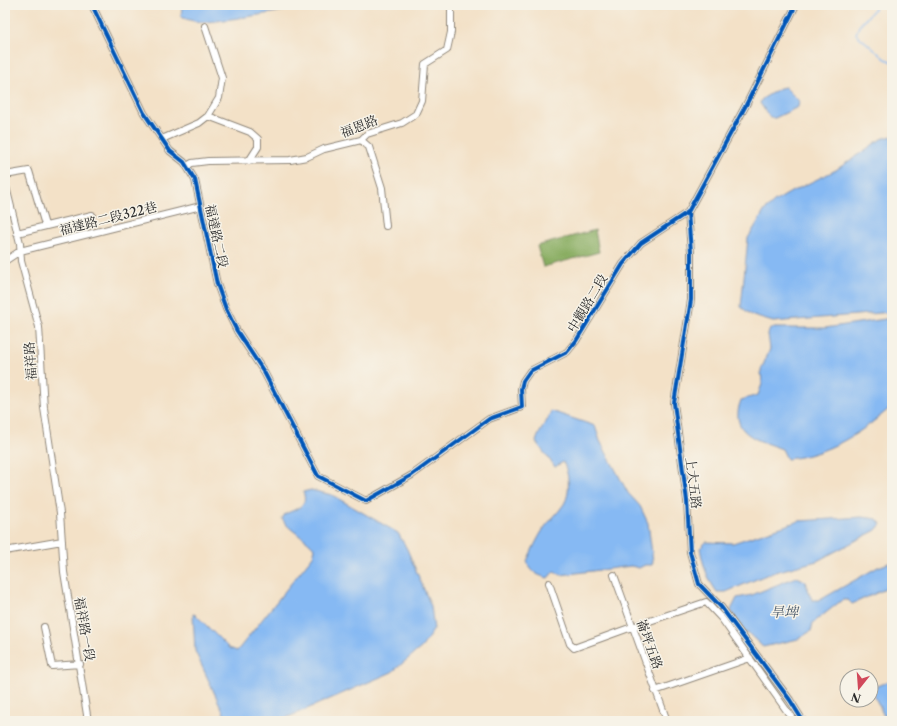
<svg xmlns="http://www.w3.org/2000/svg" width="897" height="726" viewBox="0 0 897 726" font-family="'Libre Caslon Text','Noto Serif TC',serif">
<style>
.forest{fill:#89ad62;stroke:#5a6c46}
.water{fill:#86b9f3;stroke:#58728f}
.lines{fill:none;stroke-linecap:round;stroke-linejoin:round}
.stream{stroke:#86b9f3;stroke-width:1.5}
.minor-casing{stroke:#8f8679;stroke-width:8}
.minor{stroke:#fff;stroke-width:6}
.cycleway-casing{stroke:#f7f3e8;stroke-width:6}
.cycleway{stroke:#0057b8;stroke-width:4}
.labels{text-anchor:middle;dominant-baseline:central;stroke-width:3;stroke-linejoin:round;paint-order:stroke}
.street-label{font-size:13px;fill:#2b2b2b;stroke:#f7f3e8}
.water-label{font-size:14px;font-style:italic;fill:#465667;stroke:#f7f3e8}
</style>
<rect width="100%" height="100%" fill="#f7f3e8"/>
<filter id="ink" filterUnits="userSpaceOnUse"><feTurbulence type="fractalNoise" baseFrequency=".025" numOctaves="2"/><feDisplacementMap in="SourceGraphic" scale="8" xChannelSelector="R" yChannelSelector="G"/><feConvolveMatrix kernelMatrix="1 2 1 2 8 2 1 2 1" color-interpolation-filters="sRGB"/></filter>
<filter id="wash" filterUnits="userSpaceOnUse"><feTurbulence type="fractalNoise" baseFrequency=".012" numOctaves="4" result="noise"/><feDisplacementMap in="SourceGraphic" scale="16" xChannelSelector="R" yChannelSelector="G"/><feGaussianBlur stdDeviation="0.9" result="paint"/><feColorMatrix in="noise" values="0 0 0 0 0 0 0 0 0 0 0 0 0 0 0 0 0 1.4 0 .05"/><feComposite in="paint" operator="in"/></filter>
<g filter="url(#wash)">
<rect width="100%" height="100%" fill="#f3e1c7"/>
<path class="forest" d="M595,230L599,252L543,267L537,246Z"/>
<path class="water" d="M182,5H304C298,10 216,22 204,22C196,22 188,20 181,17Z
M785,87L799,101L798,107L775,118H770L760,103L762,99L780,88Z
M892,136V312L773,322L753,316L741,307L748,238L765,210L774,202L791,192L836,170L881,139Z
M892,318V406C862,433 827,455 787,459L782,449C758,440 728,434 741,400L758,395L762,384L761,370L770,349L768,334L770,328H825Z
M551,411L595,426L600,441L628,493L640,506L648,523L653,561L652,565H645L639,568L631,566L561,575L554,571L548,578C536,575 531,572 527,561C532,550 537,539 544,528C550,520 558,513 564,504C571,493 569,472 563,462L555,467L536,442C539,430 548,422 551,411Z
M311,490L332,495L398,533L407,549L431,606L434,629L422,647L392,672L279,721H231L225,716L195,651L193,614L196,615L229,648L237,651L313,556L315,549C306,537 290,532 282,519L285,514C296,509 309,506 303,492Z
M862,517L877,519L881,524L876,530L817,561L771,573L726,592H717C707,578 703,565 700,548L706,542L733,543L799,521Z
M892,562V586L852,604L848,600H842L813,623L811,631L798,639L763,647L748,633H743L731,610L737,598L752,595L796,577L805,581L812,600H820L878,567Z
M892,680V712L884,716L871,689Z"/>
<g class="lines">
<path class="stream" d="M878,5L859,26L856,34L884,58L892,62"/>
</g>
</g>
<g filter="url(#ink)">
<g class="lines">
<defs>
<path id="minor" d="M92,5L144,113L170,151L184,162L195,180L217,284L226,309L237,331L264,372L318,476L366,501L412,475L489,419L522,407L521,389L523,381L530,371L567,352L576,341L623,264L641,243L688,212L746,105L796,5
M208,116L250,132L258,139V147L249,161
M162,139L199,123L208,116L219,98L222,78L205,26
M361,140L369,147L382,188L386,226
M187,166L192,163L208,161L290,160L307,157L324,149L361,140L367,134L402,123L416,114L422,101L425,64L447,50L451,32V5
M5,175L29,171L45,225
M5,183L20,243L21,261L39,327L44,408L60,513L64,572L88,721
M688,212L691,252V300L674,403L687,501L690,552L699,584L721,607L790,700L803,721
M17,233L92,215
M5,261L20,251L201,206
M5,551L62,541
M614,575L667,721
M549,583L570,644L574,648L632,627L706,602L722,619L794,721
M44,627L52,666L80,664
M655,691L750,658"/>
</defs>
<use href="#minor" class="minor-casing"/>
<use href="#minor" class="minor"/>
<defs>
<path id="cycleway" d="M92,5L144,113L170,151L184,162L195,180L217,284L226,309L237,331L264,372L318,476L366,501L412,475L489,419L522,407L521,389L523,381L530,371L567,352L576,341L623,264L641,243L688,212L746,105L796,5
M688,212L691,252V300L674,403L687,501L690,552L699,584L721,607L790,700L803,721"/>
</defs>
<use href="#cycleway" class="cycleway-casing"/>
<use href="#cycleway" class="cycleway"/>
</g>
</g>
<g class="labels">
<g class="street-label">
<text transform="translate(359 126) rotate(-21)">福恩路</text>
<text transform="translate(108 218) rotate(-14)">福達路二段322巷</text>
<text transform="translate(217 236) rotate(78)">福達路二段</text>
<text transform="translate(587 303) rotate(-59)">中觀路二段</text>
<text transform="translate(30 361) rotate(-94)">福祥路</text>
<text transform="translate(694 483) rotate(83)">上大五路</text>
<text transform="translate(85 629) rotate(80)">福祥路一段</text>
<text transform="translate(650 644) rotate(70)">崙坪五路</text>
</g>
<g class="water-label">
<text x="784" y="612">旱埤</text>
</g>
</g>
<rect width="897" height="726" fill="none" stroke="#f7f3e8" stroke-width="20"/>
<g transform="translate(859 688) rotate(197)"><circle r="19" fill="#f7f3e8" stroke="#a5a39c"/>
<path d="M0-3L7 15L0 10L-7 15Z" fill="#d1495b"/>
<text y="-6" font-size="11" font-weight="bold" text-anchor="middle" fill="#2b2b2b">N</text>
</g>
</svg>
